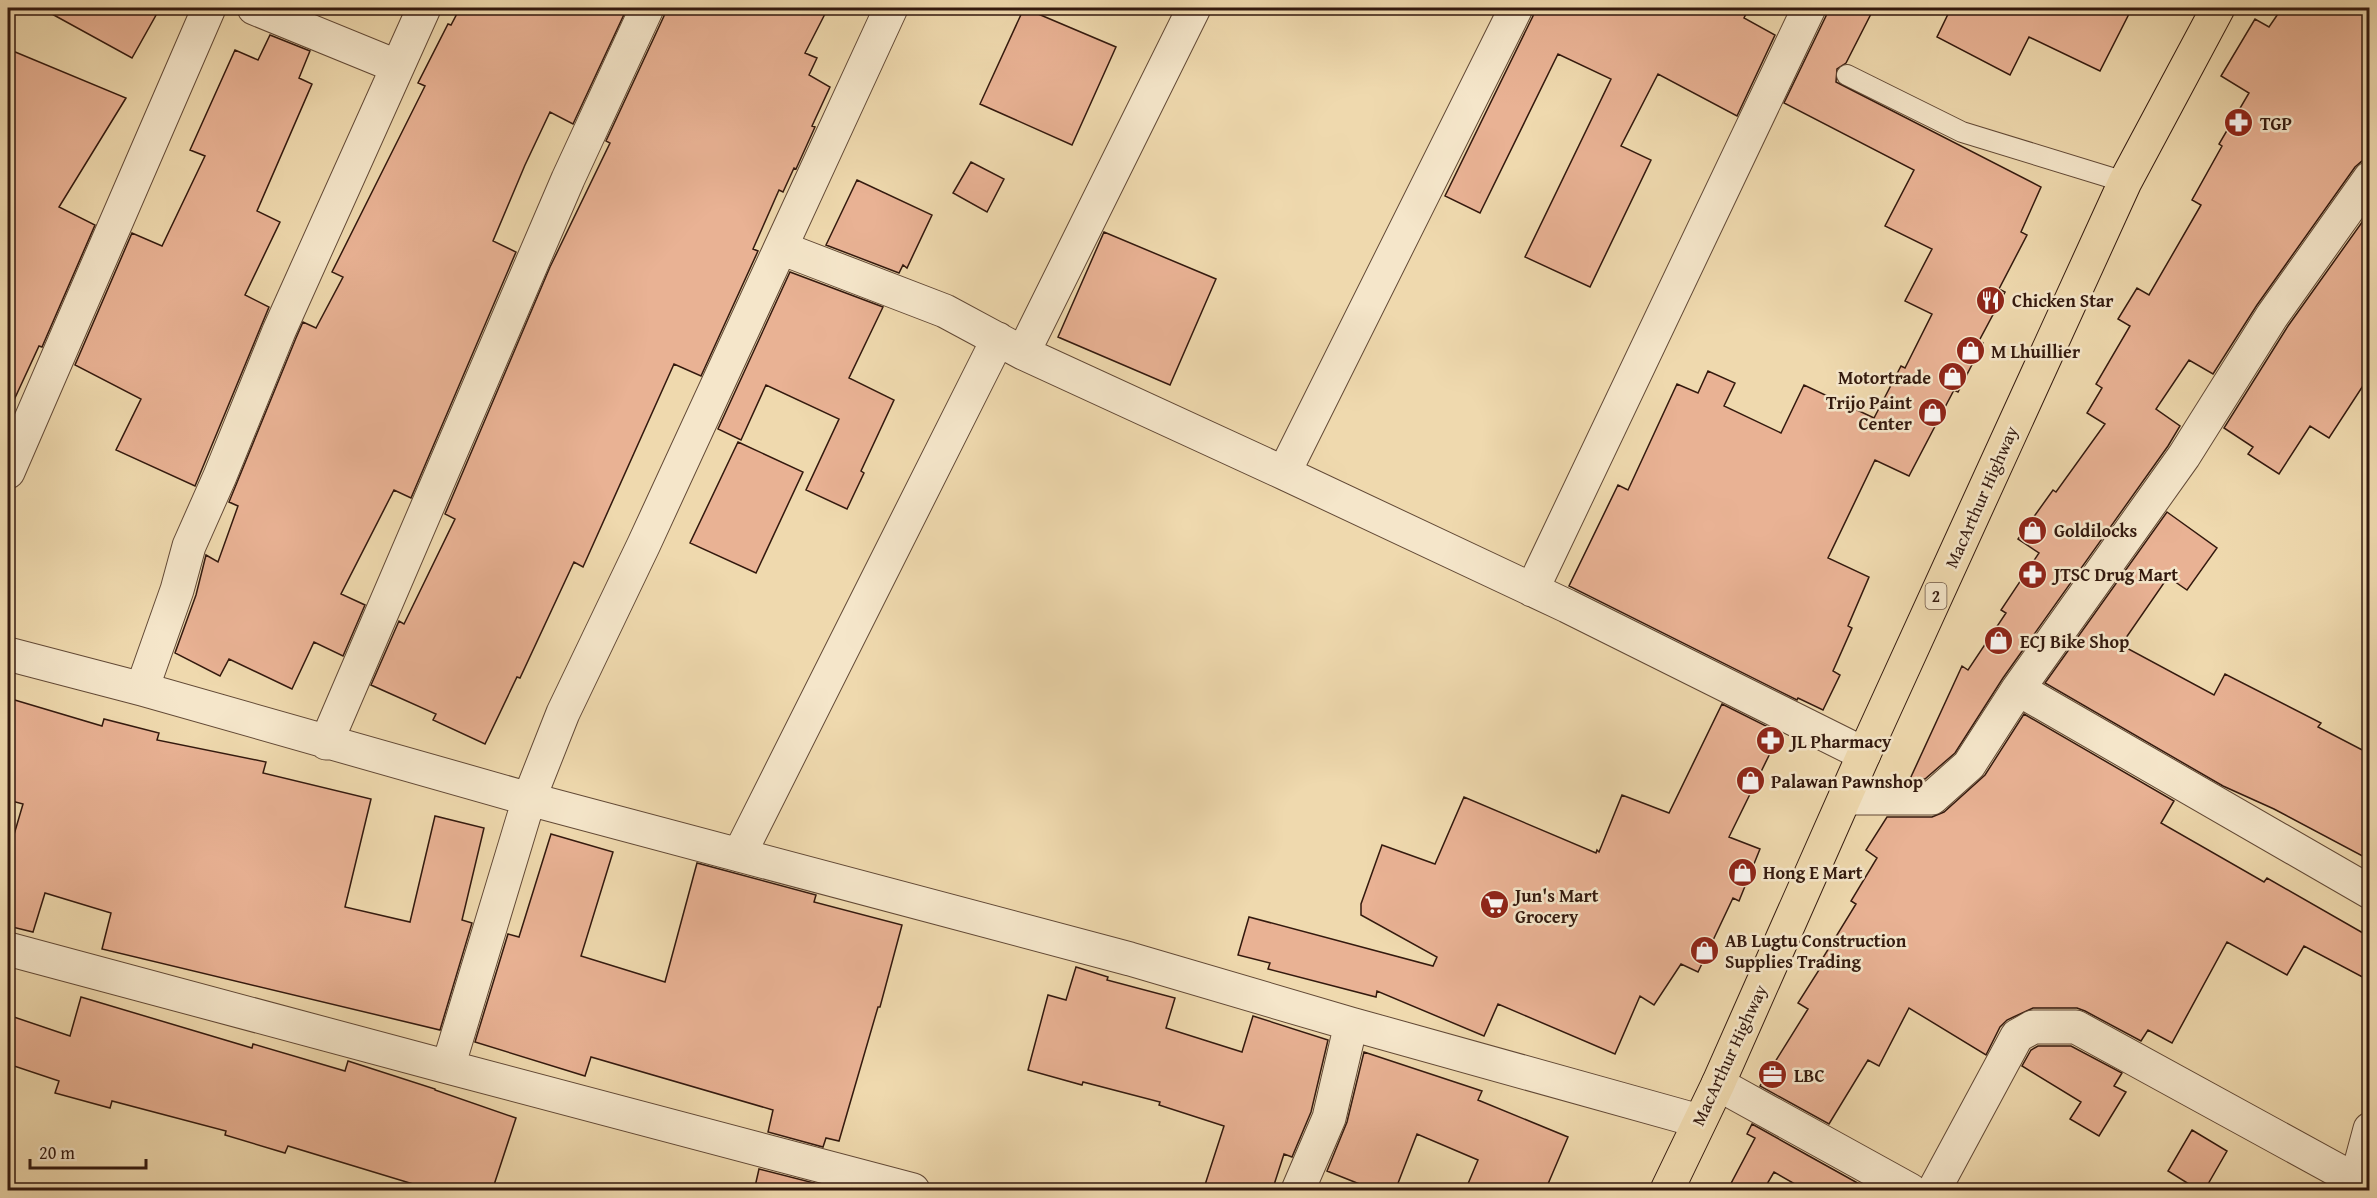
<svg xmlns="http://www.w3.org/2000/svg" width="2377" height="1198" viewBox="0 0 2377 1198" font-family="'Gentium Book Plus',serif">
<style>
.building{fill:#e9b294;stroke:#33190e;stroke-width:1.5}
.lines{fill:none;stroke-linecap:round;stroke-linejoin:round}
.lane-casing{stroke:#624936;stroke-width:22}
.street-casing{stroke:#624936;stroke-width:35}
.highway-casing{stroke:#33190e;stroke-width:35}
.lane{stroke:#f5e6ca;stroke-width:20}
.street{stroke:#f5e6ca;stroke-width:33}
.highway{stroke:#efd9ae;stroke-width:33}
.labels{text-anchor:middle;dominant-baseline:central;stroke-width:5;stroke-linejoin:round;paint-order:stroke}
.shield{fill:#f5e6ca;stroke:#6d5646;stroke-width:1.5}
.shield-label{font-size:16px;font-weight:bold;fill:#33190e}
.poi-label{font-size:18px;font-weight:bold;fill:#33190e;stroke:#f5e6ca;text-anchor:start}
.street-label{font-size:18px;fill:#33190e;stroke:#f5e6ca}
</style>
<rect width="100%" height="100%" fill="#efd9ae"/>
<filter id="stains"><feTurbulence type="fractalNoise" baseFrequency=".00333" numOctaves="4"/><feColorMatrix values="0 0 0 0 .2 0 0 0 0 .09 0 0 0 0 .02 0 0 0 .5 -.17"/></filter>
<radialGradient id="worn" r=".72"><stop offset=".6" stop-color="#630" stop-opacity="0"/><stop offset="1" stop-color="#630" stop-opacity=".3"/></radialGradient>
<path class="building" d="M41,8H160L132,58Z
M460,8H627L573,124L550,112L525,165L493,241L516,252L411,498L394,490L341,594L365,605L343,656L314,642L292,689L229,659L220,676L175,653L196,595L206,555L218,562L238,506L229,502L296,338L303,322L316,328L343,277L332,272L425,86L418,83L448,24L451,25Z
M666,8H828L805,53L817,58L809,75L830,87L812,126L815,127L796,169L794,168L783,192L779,190L753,249L758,251L701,376L674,364L583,567L574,562L520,678L517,677L485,744L433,720L436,714L371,685L399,621L404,624L455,519L445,514L550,267L610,143L606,141L664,16Z
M1024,8L1116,47L1072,145L980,104Z
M1535,8H1749L1744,18L1775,35L1737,116L1658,74L1621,146L1651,160L1590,287L1525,257L1611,79L1558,54L1480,213L1445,196L1533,16Z
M1828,8H1874L1846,63L1837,69L1836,82L2041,187L2021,232L2027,235L1999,289L2005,292L1979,341L1983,343L1958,392L1954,390L1909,476L1875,460L1828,558L1869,577L1848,626L1852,628L1833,671L1840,675L1823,710L1798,698L1797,700L1569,586L1618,485L1628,490L1677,384L1698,393L1708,371L1735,383L1724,406L1781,433L1804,385L1874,418L1901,366L1905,368L1932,314L1905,301L1932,249L1885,226L1914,170L1784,103L1826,16Z
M1951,8H2132L2100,71L2029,37L2010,75L1937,37Z
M2282,8H2370V160L2362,161L2355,167L2257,305L2213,374L2189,360L2156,409L2180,426L2168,446L2003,678L1955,753L1925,779H1910L1962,666L1968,670L2006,613L2001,610L2039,553L2018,539L2053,490L2056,492L2105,424L2087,413L2102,388L2096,384L2130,326L2118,319L2137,288L2149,295L2201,205L2192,200L2222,146L2219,144L2249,93L2221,76L2255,19L2269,27Z
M270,35L310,51L299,78L312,84L257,211L280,222L245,295L269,307L195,486L116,450L141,399L75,365L132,233L162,246L205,156L190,150L235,50L258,60Z
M8,49L126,98L59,207L95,225L42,347L39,346L8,413Z
M971,162L1004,179L987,212L953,193Z
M857,180L932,215L907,268L903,265L899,273L826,245Z
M2370,211V375L2329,438L2310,426L2279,474L2248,454L2253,447L2224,428L2288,326Z
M1104,232L1216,279L1170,385L1058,337Z
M790,272L883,307L849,378L894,400L861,471L864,473L847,509L806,490L839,419L766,385L741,440L718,429Z
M738,442L803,472L756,573L690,543Z
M2167,512L2217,548L2187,590L2168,577L2121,645L2214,695L2225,674L2321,723L2318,727L2370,754V860L2274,809L2223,786L2045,683Z
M8,698L102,726L104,719L159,733L157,740L266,762L263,773L371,799L345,907L410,922L435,816L484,828L462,920L472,923L440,1030L102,949L111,913L45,893L33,932L8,926V855L23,804L8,800Z
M1722,704L1780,733L1729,837L1760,849L1739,901L1733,898L1698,972L1681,964L1654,1005L1640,996L1615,1054L1498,1004L1484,1036L1377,991L1376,997L1268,969L1270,963L1238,955L1249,917L1433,966L1437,957L1361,915V904L1382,845L1435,864L1464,797L1596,853L1597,850L1599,852L1622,795L1669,813Z
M2024,714L2174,801L2161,823L2264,882L2267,878L2370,937V981L2304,946L2287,975L2227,942L2172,1043L2148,1030L2141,1041L2085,1011L2077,1008H2033L2007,1020L2000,1027L1986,1055L1909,1008L1879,1066L1868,1060L1829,1124L1760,1086L1808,1009L1798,1003L1819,970L1816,969L1856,904L1851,901L1877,858L1866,850L1887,817H1932L1944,812L1985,775Z
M551,834L613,852L581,956L665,982L697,863L816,895L814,902L902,925L880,1007H878L839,1141L826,1138L823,1147L768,1132L773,1110L591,1057L585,1076L475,1042L508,934L519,937Z
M1076,967L1108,977L1107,980L1175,998L1166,1028L1242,1052L1253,1016L1328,1040L1311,1112L1292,1157L1284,1154L1272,1191H1203L1224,1126L1159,1105L1160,1102L1083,1082L1082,1085L1028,1070L1048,995L1066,1000Z
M81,997L252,1048L253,1044L345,1071L348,1061L435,1089V1090L516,1118L492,1191H436L288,1146L285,1153L225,1135L226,1131L112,1101L110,1108L55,1093L59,1081L8,1064V1015L70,1036Z
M2038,1046H2071L2122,1073L2114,1086L2126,1092L2099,1136L2070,1119L2081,1102L2022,1066L2031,1050Z
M1364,1052L1482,1091L1478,1100L1568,1137L1545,1191H1465L1478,1160L1417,1134L1395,1191H1377L1327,1171L1347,1122Z
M1752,1124L1809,1156L1872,1191H1807L1774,1172L1763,1191H1727L1755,1138L1747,1134Z
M2192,1130L2227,1151L2204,1191H2200L2168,1171Z
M759,1169L814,1183L813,1191H754Z"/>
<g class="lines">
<defs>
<path id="lane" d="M1847,75L1962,132L2125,182"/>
<path id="street" d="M254,8L396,66
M781,248L945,311L1023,353L1284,473L1567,606L1864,754
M1023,353L1194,8
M8,472L209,8
M1284,473L1516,8
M1532,590L1809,8
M8,654L142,689L529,799L1130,959L1351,1024L1699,1121
M142,689L177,590L189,546L220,476L279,331L424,8
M2018,689L2370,892
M326,743L568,179L647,8
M1845,798H1932L1969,765L2018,689L2184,456L2272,316L2370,178
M739,855L998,339
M8,949L448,1067L529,799L563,713L644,544L891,8
M448,1067L913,1190
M1718,1084L1910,1190
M2356,1181L2370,1129
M1298,1190L1329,1118L1351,1024
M1934,1190L2017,1036L2033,1027H2076L2370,1188"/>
<path id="highway" d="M1667,1190L1718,1084L1864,754L2125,182L2218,8"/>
</defs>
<use href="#lane" class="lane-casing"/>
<use href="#street" class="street-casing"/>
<use href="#highway" class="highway-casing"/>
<use href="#lane" class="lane"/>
<use href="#street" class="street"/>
<use href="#highway" class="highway"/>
</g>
<defs>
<symbol id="pharmacy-disc" viewBox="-11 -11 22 22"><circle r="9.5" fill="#8f2418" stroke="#f5e6ca"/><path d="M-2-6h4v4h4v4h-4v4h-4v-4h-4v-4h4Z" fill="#fff"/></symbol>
<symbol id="restaurant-disc" viewBox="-11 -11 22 22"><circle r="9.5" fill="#8f2418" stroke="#f5e6ca"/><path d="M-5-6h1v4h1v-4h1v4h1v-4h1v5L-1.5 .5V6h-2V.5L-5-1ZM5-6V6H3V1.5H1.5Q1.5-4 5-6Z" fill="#fff"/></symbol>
<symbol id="shop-disc" viewBox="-11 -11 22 22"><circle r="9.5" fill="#8f2418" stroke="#f5e6ca"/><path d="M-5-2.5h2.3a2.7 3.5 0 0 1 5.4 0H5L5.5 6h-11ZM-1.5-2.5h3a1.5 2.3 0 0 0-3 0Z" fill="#fff"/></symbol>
<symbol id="supermarket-disc" viewBox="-11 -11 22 22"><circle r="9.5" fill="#8f2418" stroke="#f5e6ca"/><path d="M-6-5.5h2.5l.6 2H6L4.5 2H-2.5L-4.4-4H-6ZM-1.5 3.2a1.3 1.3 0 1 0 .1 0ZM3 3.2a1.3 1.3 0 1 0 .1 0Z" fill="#fff"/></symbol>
<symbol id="office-disc" viewBox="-11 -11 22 22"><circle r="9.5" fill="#8f2418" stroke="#f5e6ca"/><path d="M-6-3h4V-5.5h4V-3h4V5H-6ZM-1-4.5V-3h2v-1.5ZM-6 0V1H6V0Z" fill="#fff"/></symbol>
</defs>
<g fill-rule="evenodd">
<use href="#pharmacy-disc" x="2222" y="106" width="33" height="33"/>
<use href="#restaurant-disc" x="1974" y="284" width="33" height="33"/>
<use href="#shop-disc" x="1954" y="334" width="33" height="33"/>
<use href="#shop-disc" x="1936" y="360" width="33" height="33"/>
<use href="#shop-disc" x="1916" y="396" width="33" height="33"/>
<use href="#shop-disc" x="2016" y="514" width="33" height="33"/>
<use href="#pharmacy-disc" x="2016" y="558" width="33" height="33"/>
<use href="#shop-disc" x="1982" y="624" width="33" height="33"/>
<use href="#pharmacy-disc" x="1754" y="724" width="33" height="33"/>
<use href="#shop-disc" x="1734" y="764" width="33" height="33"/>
<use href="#shop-disc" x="1726" y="856" width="33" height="33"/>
<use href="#supermarket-disc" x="1478" y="888" width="33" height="33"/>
<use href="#shop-disc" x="1688" y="934" width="33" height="33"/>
<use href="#office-disc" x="1756" y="1058" width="33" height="33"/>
</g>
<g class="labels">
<rect class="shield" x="1925.5" y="583" width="21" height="26" rx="4.5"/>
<g class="shield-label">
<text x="1936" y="596">2</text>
</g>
<g class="poi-label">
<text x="2260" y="123">TGP</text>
<text x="2012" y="300">Chicken Star</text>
<text x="1991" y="351">M Lhuillier</text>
<text x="1931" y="377" text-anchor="end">Motortrade</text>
<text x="1912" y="402" text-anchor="end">Trijo Paint<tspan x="1912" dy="21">Center</tspan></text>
<text x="2054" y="530">Goldilocks</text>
<text x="2054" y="574">JTSC Drug Mart</text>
<text x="2020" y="641">ECJ Bike Shop</text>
<text x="1791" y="741">JL Pharmacy</text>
<text x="1771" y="781">Palawan Pawnshop</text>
<text x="1763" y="872">Hong E Mart</text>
<text x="1515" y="895">Jun's Mart<tspan x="1515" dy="21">Grocery</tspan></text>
<text x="1725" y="940">AB Lugtu Construction<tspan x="1725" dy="21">Supplies Trading</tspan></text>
<text x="1794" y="1075">LBC</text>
</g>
<g class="street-label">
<text transform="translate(1981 497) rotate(-66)">MacArthur Highway</text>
<text transform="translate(1729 1055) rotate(-65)">MacArthur Highway</text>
</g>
</g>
<rect width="2377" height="1198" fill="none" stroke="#efd9ae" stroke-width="30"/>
<rect x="9" y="9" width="2359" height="1180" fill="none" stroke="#33190e" stroke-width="3"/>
<rect x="15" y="15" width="2347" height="1168" fill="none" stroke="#33190e" stroke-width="1.5"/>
<path d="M30 1159v9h116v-9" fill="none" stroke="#33190e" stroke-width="3"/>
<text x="39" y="1159" font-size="18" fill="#33190e" stroke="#f5e6ca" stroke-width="4.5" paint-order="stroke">20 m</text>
<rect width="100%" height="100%" filter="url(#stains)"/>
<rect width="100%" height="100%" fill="url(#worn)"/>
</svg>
